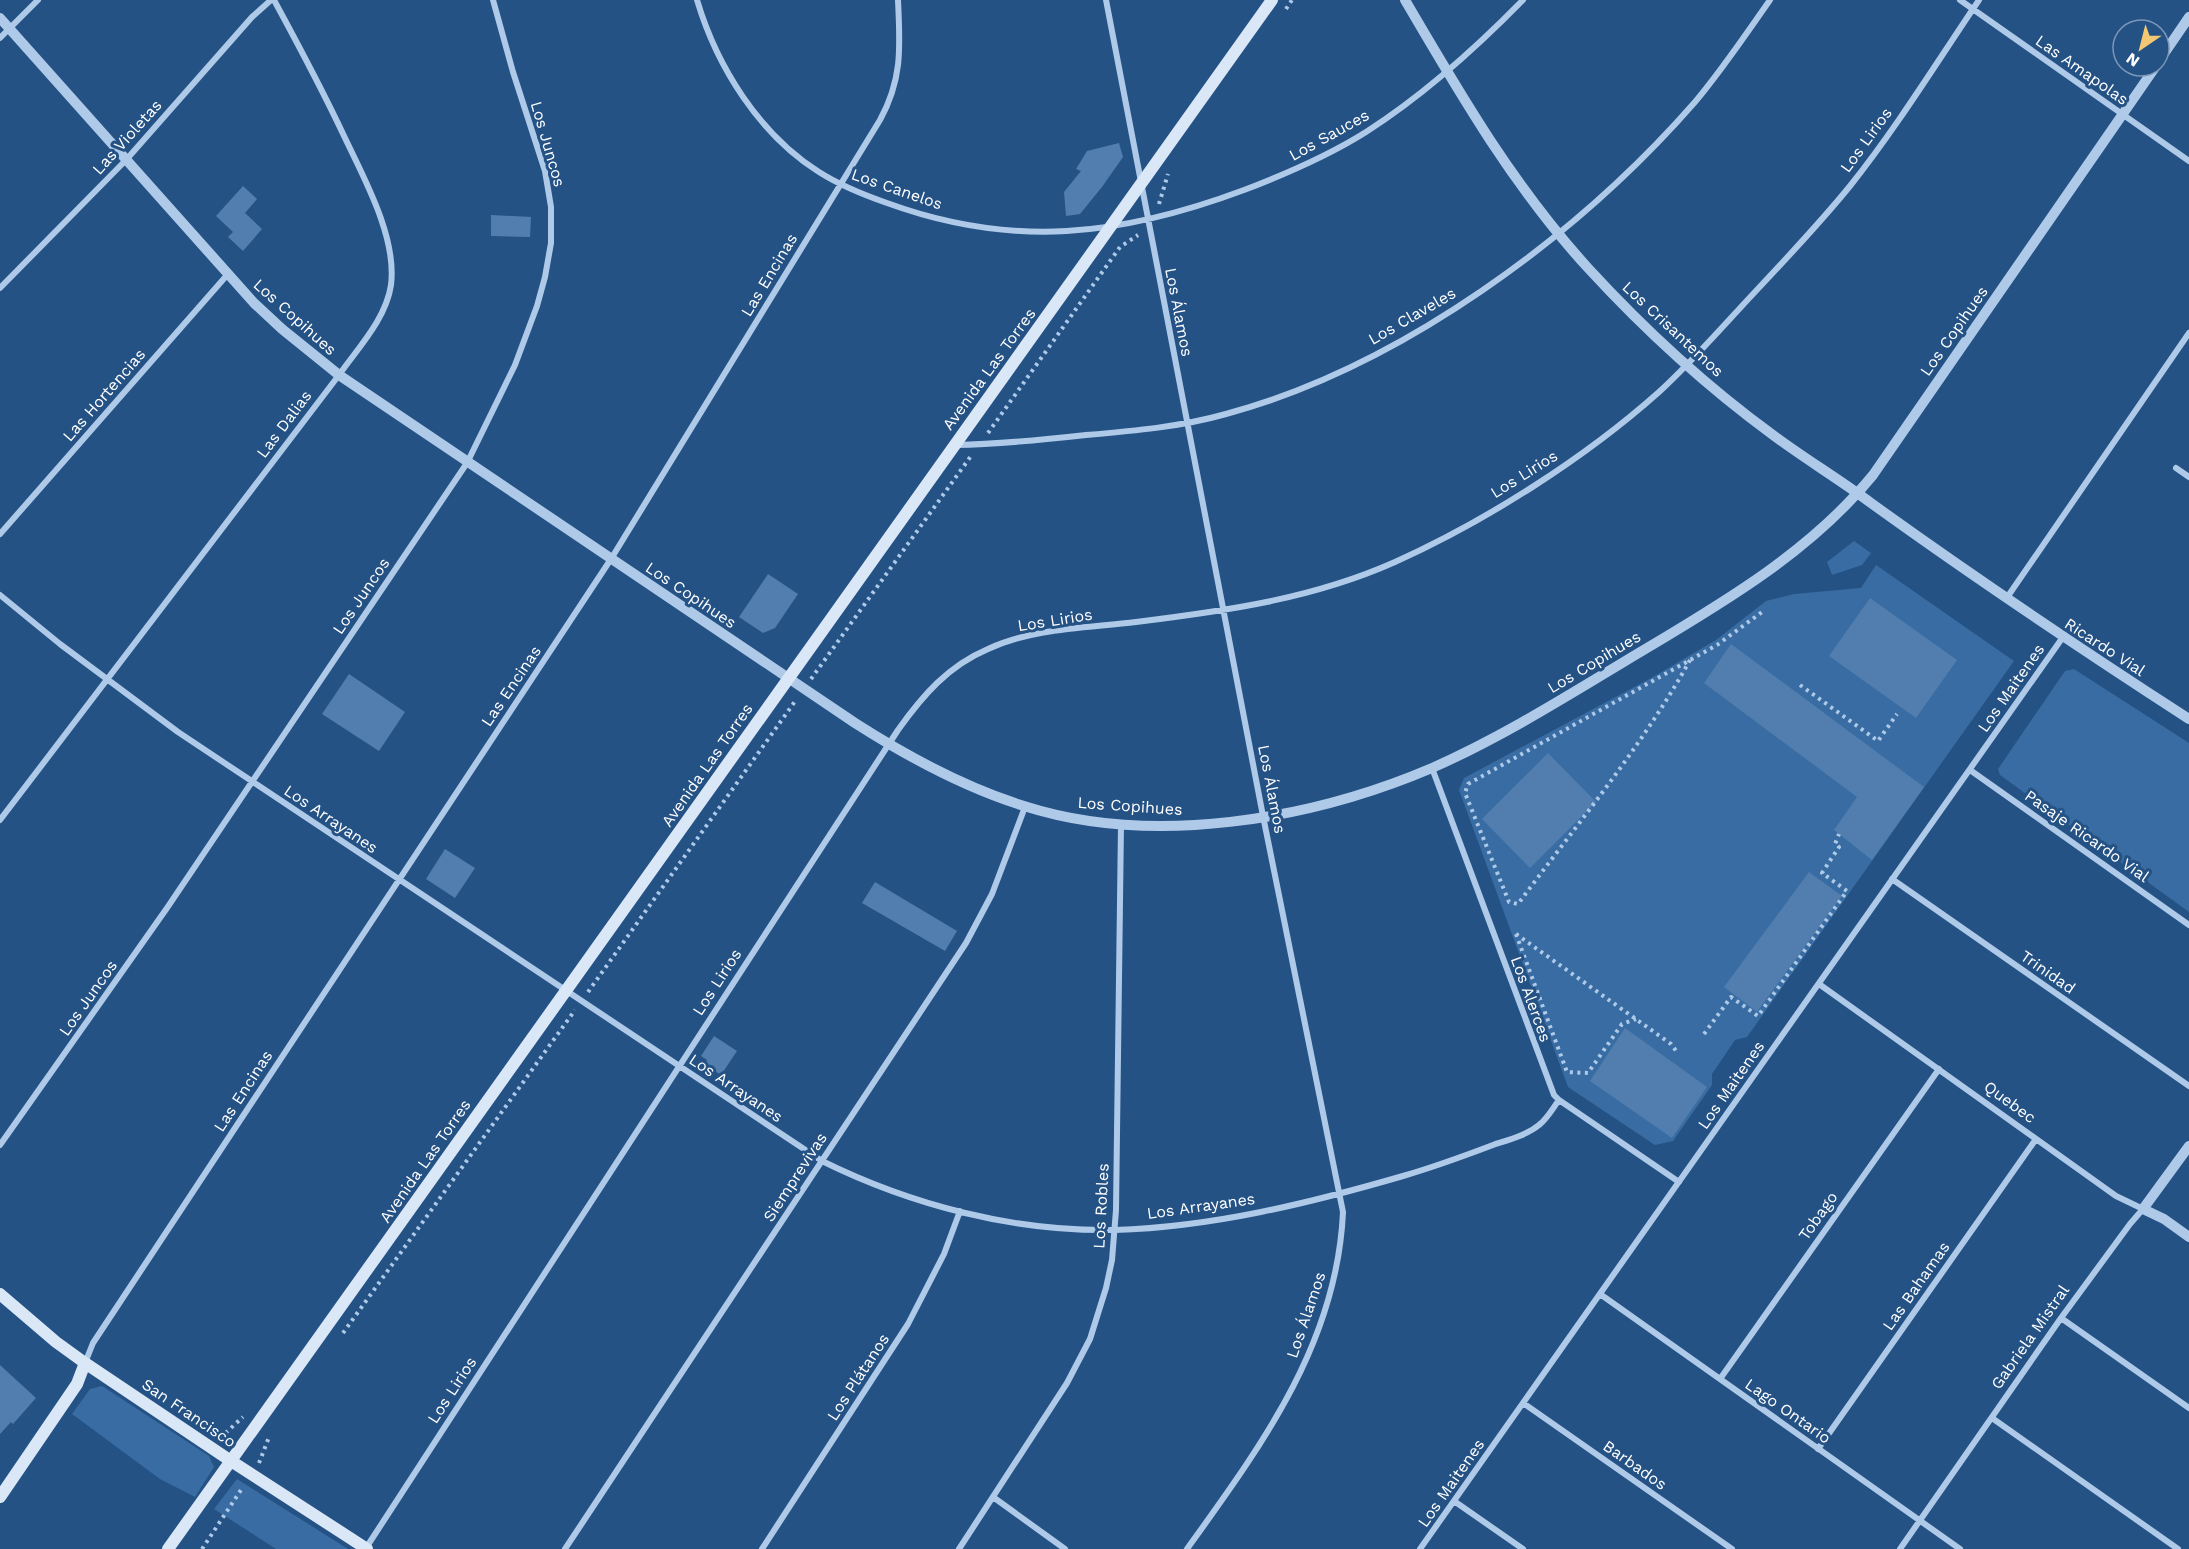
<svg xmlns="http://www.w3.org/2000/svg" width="2189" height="1549" viewBox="0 0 2189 1549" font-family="'Work Sans',sans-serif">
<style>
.green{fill:#396ca2}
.building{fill:#517eaf}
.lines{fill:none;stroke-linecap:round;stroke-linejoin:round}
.path{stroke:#aecae8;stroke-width:4;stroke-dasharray:3 4.5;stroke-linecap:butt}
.minor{stroke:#aecae8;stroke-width:6}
.tertiary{stroke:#aecae8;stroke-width:10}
.secondary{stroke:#d9e7f7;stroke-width:12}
.labels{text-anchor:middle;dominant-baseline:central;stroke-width:6;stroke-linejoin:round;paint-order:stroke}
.street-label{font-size:16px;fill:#fff;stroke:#255285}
</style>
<rect width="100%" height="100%" fill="#255285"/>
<path class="green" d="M1854,541L1871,553L1862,565L1832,575L1827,562Z
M1876,565L2014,661L1747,1037L1735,1040L1712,1074V1085L1673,1141L1655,1145L1568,1087L1459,790L1464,778L1653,677L1716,640L1766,601L1794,594L1861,588Z
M2074,669L2189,743V912L2000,775L1998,769L2065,671Z
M102,1386L209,1456L214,1467L195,1497L160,1479L72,1414L90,1389Z
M237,1479L348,1549H276L214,1509Z"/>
<path class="building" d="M1119,143L1123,157L1102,187L1080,214L1066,216L1064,192L1081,171L1076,169L1087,151Z
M243,186L257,199L245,213L262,229L243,251L228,237L233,232L216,216Z
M491,215L531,217L530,237L491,236Z
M768,574L798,594L775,628L763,633L739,617Z
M1870,598L1957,660L1916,718L1829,656Z
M1731,644L1924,787L1872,860L1834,830L1857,797L1704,683Z
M349,674L405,712L379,751L322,714Z
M1548,753L1596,802L1530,868L1482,819Z
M445,849L475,868L455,898L426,879Z
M1809,872L1842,896L1757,1012L1724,987Z
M875,882L957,931L945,951L862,903Z
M1625,1028L1707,1087L1672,1138L1590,1081Z
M714,1036L737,1051L721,1075L705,1065L707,1060L701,1056Z
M0,1365L36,1398L13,1424L11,1422L0,1434Z"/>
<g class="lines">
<path class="path" d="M1286,9L1292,0
M1159,204L1168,174
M988,433L1120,247L1138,235
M1690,660C1642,747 1577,824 1518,904L1509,902L1465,793L1468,784L1717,645L1762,612
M811,679L971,456
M1800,685L1878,741L1897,714
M1516,934L1567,1072L1588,1073L1622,1024L1636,1019
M1516,934L1671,1044L1677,1052
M588,992L796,700
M1704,1034L1731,997L1758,1016L1847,891L1822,873L1839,847L1835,844L1839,834
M343,1333L575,1010
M220,1438L243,1417
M259,1463L269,1437
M202,1549L243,1487"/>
<path class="minor" d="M697,0C717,67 759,134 819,172C841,186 864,195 887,203C1013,249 1121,236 1244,190C1286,174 1328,156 1366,132C1424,95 1475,49 1523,0
M1106,0L1263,816L1343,1212C1337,1344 1261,1446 1187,1549
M1960,0L2189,161
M0,38L38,0
M0,288L126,160L252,17L271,0
M955,445C999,444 1042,440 1086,435C1133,431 1180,427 1226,414C1400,367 1577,237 1695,102C1722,70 1746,34 1770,0
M2176,468L2189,477
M0,534L228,274
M0,595L60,644L178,732L822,1161C911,1205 1014,1232 1115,1230C1213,1227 1310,1203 1403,1176C1434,1167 1464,1156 1493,1145C1508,1140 1527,1135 1539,1125C1547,1119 1553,1108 1559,1100
M2006,599L2189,333
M1432,768L1554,1095L1559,1100L1679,1182
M1970,770L2189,925
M0,820L339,375C358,348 386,319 391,285C397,238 365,180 345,138C323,91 299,46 274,0
M1892,879L2189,1086
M1819,984L2116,1196L2143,1209L2130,1224L2061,1318L1900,1549
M0,1145L167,908L467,463L515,365L537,306L545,277L551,243V207L545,171L513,72L493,0
M1600,1294L1960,1549
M2061,1318L2189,1408
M85,1363L93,1343L611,559L880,120C903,78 900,46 898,0
M1720,1379L1939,1069
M1523,1403L1732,1549
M1992,1418L2178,1549
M1818,1449L2036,1139
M993,1497L1065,1549
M1454,1501L1523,1549
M366,1548L898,730C923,695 948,666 988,649C1033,628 1087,628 1136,622C1225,611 1312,599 1395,562C1486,521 1585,458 1659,392C1693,361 1723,326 1754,293C1787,258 1820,223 1850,186C1897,127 1937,62 1979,0
M565,1549L966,943L992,894L1025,807
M762,1549L908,1324L944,1254L960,1211
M959,1549L1067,1383L1090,1339L1106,1288L1112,1260L1116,1210L1121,824
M1420,1549L2063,637"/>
<path class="tertiary" d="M1405,0C1460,94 1514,187 1588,268C1644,329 1706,386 1773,435C1805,459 1839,479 1871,503C1975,578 2081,649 2189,719
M0,18L254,303L282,329L339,375L855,723C908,757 963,787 1024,806C1152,847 1310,820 1432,768C1500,738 1564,698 1627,660C1714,608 1808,555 1873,475L2156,66
M2159,61L2189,17
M2189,1146L2143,1209L2164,1219L2189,1237"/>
<path class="secondary" d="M0,1294L56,1342L85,1363L231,1461L367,1549
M0,1497L77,1384L85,1363
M168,1549L1272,0"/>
</g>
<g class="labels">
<g class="street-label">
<text transform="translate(2082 70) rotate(35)">Las Amapolas</text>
<text transform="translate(1329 135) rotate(-29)">Los Sauces</text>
<text transform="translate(127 137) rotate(-48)">Las Violetas</text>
<text transform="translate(1866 140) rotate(-54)">Los Lirios</text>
<text transform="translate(548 144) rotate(74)">Los Juncos</text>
<text transform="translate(897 189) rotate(19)">Los Canelos</text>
<text transform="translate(769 275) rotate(-59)">Las Encinas</text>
<text transform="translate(1179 312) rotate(79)">Los Álamos</text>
<text transform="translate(1412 316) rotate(-30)">Los Claveles</text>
<text transform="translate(295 317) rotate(42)">Los Copihues</text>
<text transform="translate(1673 329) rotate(43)">Los Crisantemos</text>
<text transform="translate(1954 331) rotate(-55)">Los Copihues</text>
<text transform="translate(989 369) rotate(-54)">Avenida Las Torres</text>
<text transform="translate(104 395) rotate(-49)">Las Hortencias</text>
<text transform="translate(284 424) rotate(-53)">Las Dalias</text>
<text transform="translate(1524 474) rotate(-32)">Los Lirios</text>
<text transform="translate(691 595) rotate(34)">Los Copihues</text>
<text transform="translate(361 596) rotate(-56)">Los Juncos</text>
<text transform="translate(1055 620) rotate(-9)">Los Lirios</text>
<text transform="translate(2105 647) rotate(33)">Ricardo Vial</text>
<text transform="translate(1594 662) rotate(-31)">Los Copihues</text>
<text transform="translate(511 686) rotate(-56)">Las Encinas</text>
<text transform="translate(2011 688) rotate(-55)">Los Maitenes</text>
<text transform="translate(707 765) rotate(-55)">Avenida Las Torres</text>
<text transform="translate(1272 789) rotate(79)">Los Álamos</text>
<text transform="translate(1130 806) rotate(4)">Los Copihues</text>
<text transform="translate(331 819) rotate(34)">Los Arrayanes</text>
<text transform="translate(2087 836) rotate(35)">Pasaje Ricardo Vial</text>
<text transform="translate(2048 972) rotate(35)">Trinidad</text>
<text transform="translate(717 982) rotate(-57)">Los Lirios</text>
<text transform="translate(88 998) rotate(-55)">Los Juncos</text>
<text transform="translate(1531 999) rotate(70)">Los Alerces</text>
<text transform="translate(1731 1085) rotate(-55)">Los Maitenes</text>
<text transform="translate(736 1088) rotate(34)">Los Arrayanes</text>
<text transform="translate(243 1091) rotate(-57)">Las Encinas</text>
<text transform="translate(2010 1102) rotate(36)">Quebec</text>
<text transform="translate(425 1161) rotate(-55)">Avenida Las Torres</text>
<text transform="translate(795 1177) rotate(-57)">Siemprevivas</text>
<text transform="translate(1101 1206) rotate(-87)">Los Robles</text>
<text transform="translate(1201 1206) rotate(-8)">Los Arrayanes</text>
<text transform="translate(1818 1216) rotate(-55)">Tobago</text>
<text transform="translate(1916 1286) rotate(-55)">Las Bahamas</text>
<text transform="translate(1306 1315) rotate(-71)">Los Álamos</text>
<text transform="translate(2030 1337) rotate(-55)">Gabriela Mistral</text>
<text transform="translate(858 1377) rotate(-57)">Los Plátanos</text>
<text transform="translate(452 1390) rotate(-57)">Los Lirios</text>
<text transform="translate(1788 1411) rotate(35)">Lago Ontario</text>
<text transform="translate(189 1413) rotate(34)">San Francisco</text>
<text transform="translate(1635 1465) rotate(35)">Barbados</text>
<text transform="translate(1451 1483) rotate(-55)">Los Maitenes</text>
</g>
</g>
<g transform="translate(2141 48) rotate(215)"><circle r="28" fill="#255285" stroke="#7c97b6" stroke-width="1.5"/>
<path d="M0-4.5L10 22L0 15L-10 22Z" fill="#f2c972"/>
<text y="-9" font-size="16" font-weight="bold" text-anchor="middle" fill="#ffffff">N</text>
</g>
</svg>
